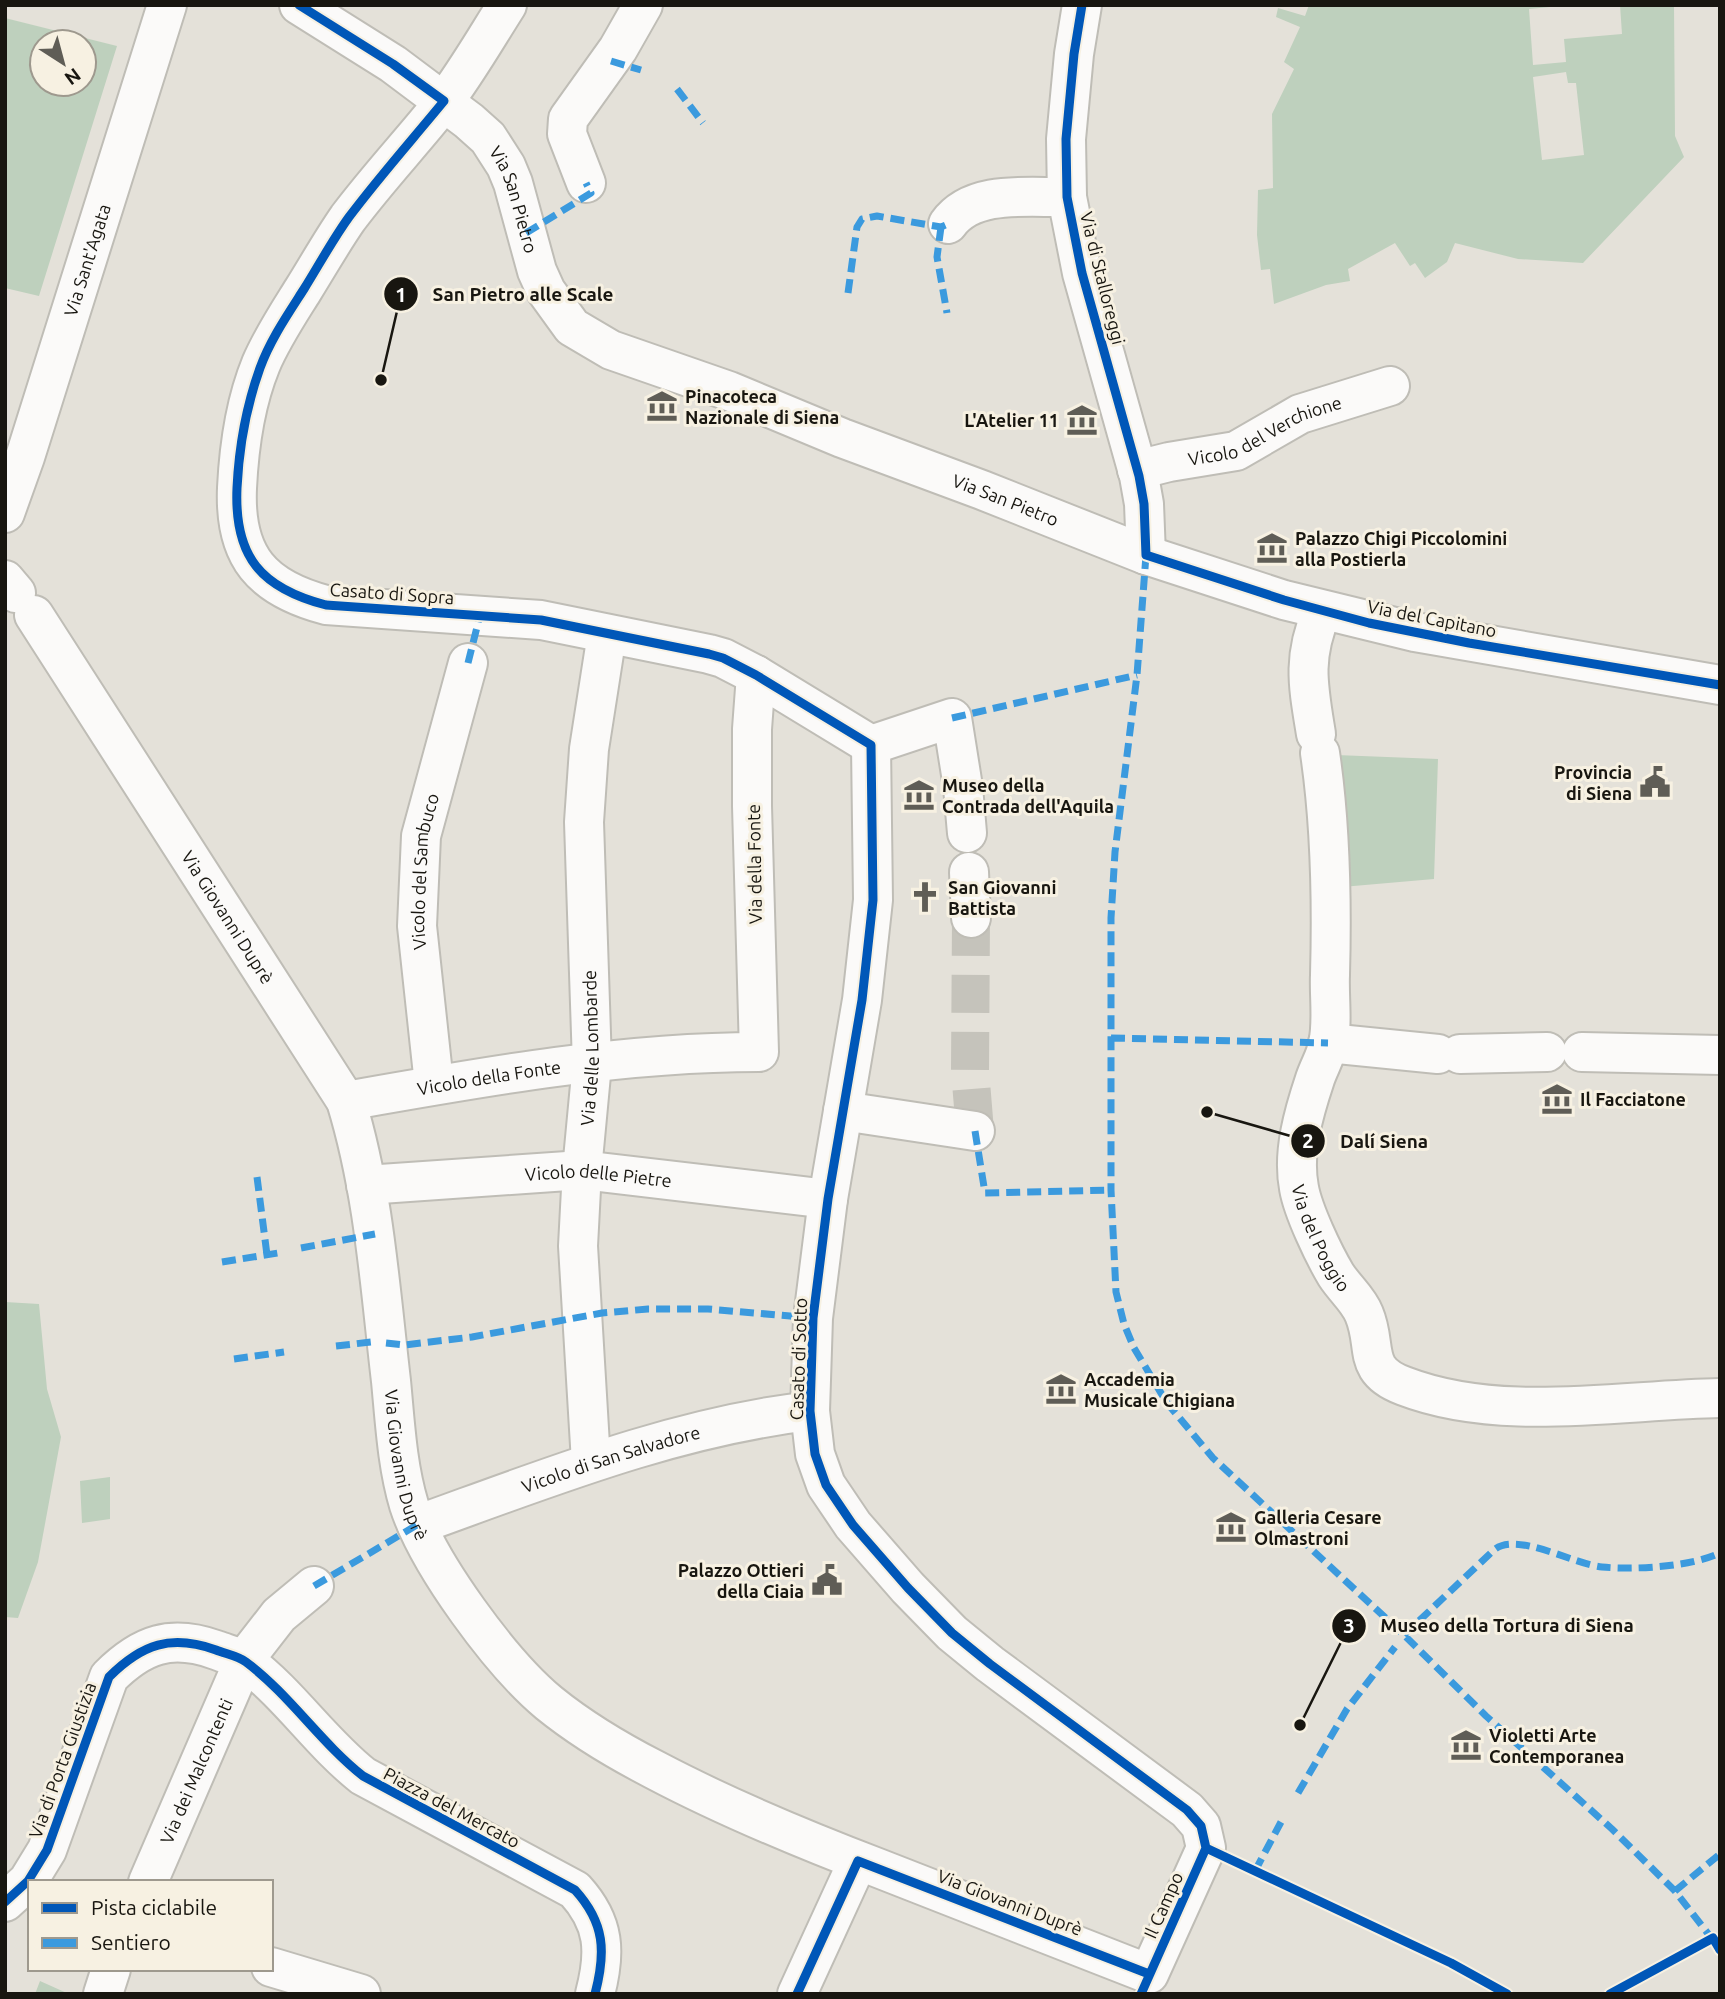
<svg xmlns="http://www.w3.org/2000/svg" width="1725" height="1999" viewBox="0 0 1725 1999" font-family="Ubuntu,sans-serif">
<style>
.green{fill:#bed0bd;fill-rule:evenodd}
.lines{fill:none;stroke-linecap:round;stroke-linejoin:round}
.minor-tunnel{stroke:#c5c3bb;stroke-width:38;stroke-dasharray:38 19;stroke-linecap:butt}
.minor-casing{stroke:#bfbdb6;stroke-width:42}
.minor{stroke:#fbfaf9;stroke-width:38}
.quiet{stroke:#3b9ade;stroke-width:7;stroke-dasharray:14 7;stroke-linecap:butt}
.cycleway-casing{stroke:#f7f1e2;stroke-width:13}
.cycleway{stroke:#0057b8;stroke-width:9}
.labels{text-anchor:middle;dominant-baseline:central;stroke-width:6;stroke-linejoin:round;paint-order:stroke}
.street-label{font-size:18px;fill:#181610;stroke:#f7f1e2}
.poi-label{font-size:18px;font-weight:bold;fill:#181610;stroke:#f7f1e2;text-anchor:start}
.leader{fill:none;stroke:#181610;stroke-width:2.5}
.callout-dot{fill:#181610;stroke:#f7f1e2;stroke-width:2.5}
.mark-label{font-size:21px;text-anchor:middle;font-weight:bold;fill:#fff}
.callout-label{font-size:19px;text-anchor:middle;font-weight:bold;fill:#181610;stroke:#f7f1e2;stroke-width:6;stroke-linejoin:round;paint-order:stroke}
</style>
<rect width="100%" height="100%" fill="#e4e1d9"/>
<path class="green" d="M1309,5H1571L1529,9L1533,65L1566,62L1564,39L1622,34L1620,5H1674L1675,136L1684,157L1583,263L1518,259L1455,243L1447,262L1425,278L1415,263L1410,266L1395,243L1348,269L1350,281L1326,285L1274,304L1270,269L1261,270L1257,235L1258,190L1273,188L1272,114L1294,69L1284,62L1300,27L1276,17L1278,8L1305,16ZM1566,72L1568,83H1576L1584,155L1542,160L1533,77Z
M5,18L117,46L39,296L5,288ZM84,42V84H42V42Z
M1336,755L1438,759L1434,879L1342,887Z
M5,1302L39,1304L47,1389L61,1437L38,1562L18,1618L5,1617Z
M110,1477V1519L82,1523L80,1481Z
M40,1981L69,1994H35Z"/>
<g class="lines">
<path class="minor-tunnel" d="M971,918L970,1070L975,1131"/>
<defs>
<g id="minor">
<path id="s1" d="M299,5L393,64L469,121L488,138L506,166L513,183L537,271L546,291L572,327L611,350L729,391L842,438L982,490L1146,555L1284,600L1415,632L1720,685"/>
<path d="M507,5C486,38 466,73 443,103C412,142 378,178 348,218C332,241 318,266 303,290C288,314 272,338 261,364C245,403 239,446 237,488C234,557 262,588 326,605L541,620L709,654L723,658L756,675L871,745"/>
<path d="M1082,5L1074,54L1066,139L1067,197L1082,273L1139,476L1144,504L1146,555"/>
<path d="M586,183L567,134L568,119L618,49L643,5"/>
<path d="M948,224C973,189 1030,198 1067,197"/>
<path id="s2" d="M1137,470L1169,462L1236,451L1300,414L1390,386"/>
<path id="s3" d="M5,513L25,457L167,5"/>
<path d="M5,580L16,593"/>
<path id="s4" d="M34,615L346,1101C374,1192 380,1287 391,1381C395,1422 397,1465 409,1505C428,1564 501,1663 549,1703C581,1729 618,1751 655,1770C727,1808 802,1839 878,1868C969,1903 1059,1939 1149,1974L1206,1848L1201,1826L1187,1810L990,1664L952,1633L908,1588L853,1525L826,1485L815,1454L810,1411L813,1318L828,1199L862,1000L873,900L871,745"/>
<path d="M1316,734C1308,685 1302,658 1322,611"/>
<path d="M871,745L952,718L963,787L967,833"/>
<path id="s5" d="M1320,753C1331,827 1332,901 1330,975C1329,997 1333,1023 1328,1044C1326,1056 1319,1067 1315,1079C1304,1112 1292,1152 1299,1188C1303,1211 1324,1255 1336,1275C1345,1289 1358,1299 1364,1314C1378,1347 1361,1370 1404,1386C1500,1423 1619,1400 1720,1398"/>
<path d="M969,872L971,918"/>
<path d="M1328,1043L1438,1054"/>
<path d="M1582,1052L1720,1055"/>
<path d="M1460,1054L1547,1052"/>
<path id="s6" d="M434,1084L417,926L421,836L468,663"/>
<path id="s7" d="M346,1101C482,1077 620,1052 759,1052L752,806V729L756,675"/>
<path d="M843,1111L975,1131"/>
<path id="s8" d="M366,1185L582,1170L828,1199"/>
<path id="s9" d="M591,1462L578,1246L582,1170L592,1064L584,822L589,749L607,634"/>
<path id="s10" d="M417,1525C545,1479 674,1427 810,1411"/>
<path id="s11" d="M148,1882L244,1660L279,1615L314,1586"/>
<path d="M5,1902L28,1881L47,1850L109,1677C142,1644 171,1634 216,1650C226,1654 238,1656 246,1662C290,1695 320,1742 363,1776L575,1890C605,1923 606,1952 595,1994"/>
<path d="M271,1967L361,1994"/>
<path d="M103,1994L111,1969"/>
<path d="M797,1994L858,1861"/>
</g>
</defs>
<use href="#minor" class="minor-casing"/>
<use href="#minor" class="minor"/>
<path class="quiet" d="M611,61L641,70
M677,89L703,123
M941,227L937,257L947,313
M526,233L591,193L586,183
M848,293L857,227L862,219L877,216L941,227L948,224
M1146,555L1137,675L1115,852L1111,918V1190L1116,1292L1124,1324L1134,1348L1167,1403L1213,1458L1404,1635L1486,1716L1612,1829L1675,1891L1716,1944
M468,663L480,615
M952,718L1137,675
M1111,1038L1328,1043
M975,1131L985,1193L1111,1190
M257,1177L267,1255
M301,1248L375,1234
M222,1262L278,1253
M386,1343L404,1345L472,1337L602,1313L648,1309H708L813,1318
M336,1346L371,1342
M234,1359L284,1352
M314,1586L417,1525
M1404,1635L1494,1550C1516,1531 1573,1564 1602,1567C1634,1570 1691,1567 1720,1553
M1298,1793L1347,1709L1395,1647
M1255,1871L1281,1822
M1675,1891L1720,1854"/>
<defs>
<path id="cycleway" d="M299,5L393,64L444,101C412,140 379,177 349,217C333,239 319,265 304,289C288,314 270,340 260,368C246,407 239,446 237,488C234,557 261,588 326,605L541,620L709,654L723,658L756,675L871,745L873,900L862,1000L828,1199L813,1318L810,1411L815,1454L826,1485L853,1525L908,1588L952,1633L990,1664L1187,1810L1201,1826L1206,1848
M1082,5L1074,54L1066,139L1067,197L1082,273L1139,476L1144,504L1146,555L1284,600L1369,623L1469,643L1720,685
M1206,1848L1451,1963L1507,1994
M5,1902L28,1881L47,1850L109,1677C142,1644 171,1634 216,1650C226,1654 238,1656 246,1662C290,1695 320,1742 363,1776L575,1890C605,1923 606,1952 595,1994
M797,1994L858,1861L1149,1974
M1141,1994L1206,1848
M1610,1994L1713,1938L1720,1950"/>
</defs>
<use href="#cycleway" class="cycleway-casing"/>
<use href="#cycleway" class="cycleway"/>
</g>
<defs>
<symbol id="museum-bare" viewBox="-9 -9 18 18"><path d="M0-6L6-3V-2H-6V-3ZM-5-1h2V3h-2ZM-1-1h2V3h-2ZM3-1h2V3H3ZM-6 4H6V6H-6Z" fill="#5f5d56" stroke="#f7f1e2" stroke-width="2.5" paint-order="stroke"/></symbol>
<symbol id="civic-bare" viewBox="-9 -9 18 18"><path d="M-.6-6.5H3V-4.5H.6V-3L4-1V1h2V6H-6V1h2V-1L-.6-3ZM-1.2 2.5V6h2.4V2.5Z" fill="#5f5d56" stroke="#f7f1e2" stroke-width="2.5" paint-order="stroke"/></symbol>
<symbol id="church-bare" viewBox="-9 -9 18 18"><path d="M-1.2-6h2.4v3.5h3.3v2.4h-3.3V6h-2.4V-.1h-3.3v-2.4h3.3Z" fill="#5f5d56" stroke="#f7f1e2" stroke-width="2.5" paint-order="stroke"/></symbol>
</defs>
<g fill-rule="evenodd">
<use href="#museum-bare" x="640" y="384" width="44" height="44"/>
<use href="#museum-bare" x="1060" y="398" width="44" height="44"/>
<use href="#museum-bare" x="1250" y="526" width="44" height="44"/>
<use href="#civic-bare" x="1633" y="760" width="44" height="44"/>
<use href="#museum-bare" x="897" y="773" width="44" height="44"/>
<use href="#church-bare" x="903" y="875" width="44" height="44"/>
<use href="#museum-bare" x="1535" y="1077" width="44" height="44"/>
<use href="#museum-bare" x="1039" y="1367" width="44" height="44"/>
<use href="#museum-bare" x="1209" y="1505" width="44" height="44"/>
<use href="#civic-bare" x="805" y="1558" width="44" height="44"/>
<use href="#museum-bare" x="1444" y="1723" width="44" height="44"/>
</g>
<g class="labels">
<g class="street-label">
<text stroke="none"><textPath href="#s1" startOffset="299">Via San Pietro</textPath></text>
<text stroke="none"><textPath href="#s3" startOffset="266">Via Sant'Agata</textPath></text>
<text transform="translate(1103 278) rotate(76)">Via di Stalloreggi</text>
<text stroke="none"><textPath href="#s2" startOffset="135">Vicolo del Verchione</textPath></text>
<text stroke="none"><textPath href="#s1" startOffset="908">Via San Pietro</textPath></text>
<text transform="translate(392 593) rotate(4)">Casato di Sopra</text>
<text transform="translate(1432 618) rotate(11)">Via del Capitano</text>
<text transform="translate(754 864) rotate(-91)">Via della Fonte</text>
<text stroke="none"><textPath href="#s6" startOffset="214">Vicolo del Sambuco</textPath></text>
<text stroke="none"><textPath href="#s4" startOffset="359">Via Giovanni Duprè</textPath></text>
<text stroke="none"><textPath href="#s9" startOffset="415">Via delle Lombarde</textPath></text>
<text stroke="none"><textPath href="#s7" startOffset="145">Vicolo della Fonte</textPath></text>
<text stroke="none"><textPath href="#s8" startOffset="233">Vicolo delle Pietre</textPath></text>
<text stroke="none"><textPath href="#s5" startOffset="495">Via del Poggio</textPath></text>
<text transform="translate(798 1359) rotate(-88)">Casato di Sotto</text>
<text stroke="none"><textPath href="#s10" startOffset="205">Vicolo di San Salvadore</textPath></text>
<text stroke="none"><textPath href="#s4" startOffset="947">Via Giovanni Duprè</textPath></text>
<text transform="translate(62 1760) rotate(-70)">Via di Porta Giustizia</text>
<text stroke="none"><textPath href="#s11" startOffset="121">Via dei Malcontenti</textPath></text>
<text transform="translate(452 1807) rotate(28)">Piazza del Mercato</text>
<text transform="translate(1010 1902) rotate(21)">Via Giovanni Duprè</text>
<text transform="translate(1163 1905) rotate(-66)">Il Campo</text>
</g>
<g class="poi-label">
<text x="685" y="396">Pinacoteca<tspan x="685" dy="21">Nazionale di Siena</tspan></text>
<text x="1059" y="420" text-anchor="end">L'Atelier 11</text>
<text x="1295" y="538">Palazzo Chigi Piccolomini<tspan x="1295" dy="21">alla Postierla</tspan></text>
<text x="1632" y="772" text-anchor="end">Provincia<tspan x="1632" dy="21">di Siena</tspan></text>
<text x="942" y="785">Museo della<tspan x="942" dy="21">Contrada dell'Aquila</tspan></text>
<text x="948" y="887">San Giovanni<tspan x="948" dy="21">Battista</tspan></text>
<text x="1580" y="1099">Il Facciatone</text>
<text x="1084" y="1379">Accademia<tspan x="1084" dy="21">Musicale Chigiana</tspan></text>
<text x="1254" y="1517">Galleria Cesare<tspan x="1254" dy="21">Olmastroni</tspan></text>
<text x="804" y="1570" text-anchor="end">Palazzo Ottieri<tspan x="804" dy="21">della Ciaia</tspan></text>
<text x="1489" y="1735">Violetti Arte<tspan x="1489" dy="21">Contemporanea</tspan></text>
</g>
</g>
<path class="leader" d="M381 380L401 294M1207 1112L1308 1141M1300 1725L1349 1626"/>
<g class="callout-dot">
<circle cx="381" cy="380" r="7"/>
<circle cx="1207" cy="1112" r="7"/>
<circle cx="1300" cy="1725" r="7"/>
<circle cx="401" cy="294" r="18"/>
<circle cx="1308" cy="1141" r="18"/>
<circle cx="1349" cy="1626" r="18"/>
</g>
<g class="mark-label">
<text x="401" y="302">1</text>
<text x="1308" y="1148">2</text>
<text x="1349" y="1633">3</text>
</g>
<g class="callout-label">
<text x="523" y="301">San Pietro alle Scale</text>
<text x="1384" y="1148">Dalí Siena</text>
<text x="1507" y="1632">Museo della Tortura di Siena</text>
</g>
<rect width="1725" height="1999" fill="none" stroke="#181610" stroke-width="14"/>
<rect x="28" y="1880" width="245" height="91" fill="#f7f1e2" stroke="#9e998e" stroke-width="2"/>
<rect x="42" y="1903" width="35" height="10" fill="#0057b8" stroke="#9e998e" stroke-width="2"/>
<text x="91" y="1915" font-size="21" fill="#181610">Pista ciclabile</text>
<rect x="42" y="1938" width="35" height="10" fill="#3b9ade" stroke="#9e998e" stroke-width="2"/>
<text x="91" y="1950" font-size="21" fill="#181610">Sentiero</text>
<g transform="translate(63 63) rotate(144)"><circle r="33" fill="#f7f1e2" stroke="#9e998e" stroke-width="2"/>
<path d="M0-5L12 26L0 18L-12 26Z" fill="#5f5d56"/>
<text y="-10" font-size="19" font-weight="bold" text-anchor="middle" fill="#181610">N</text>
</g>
</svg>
